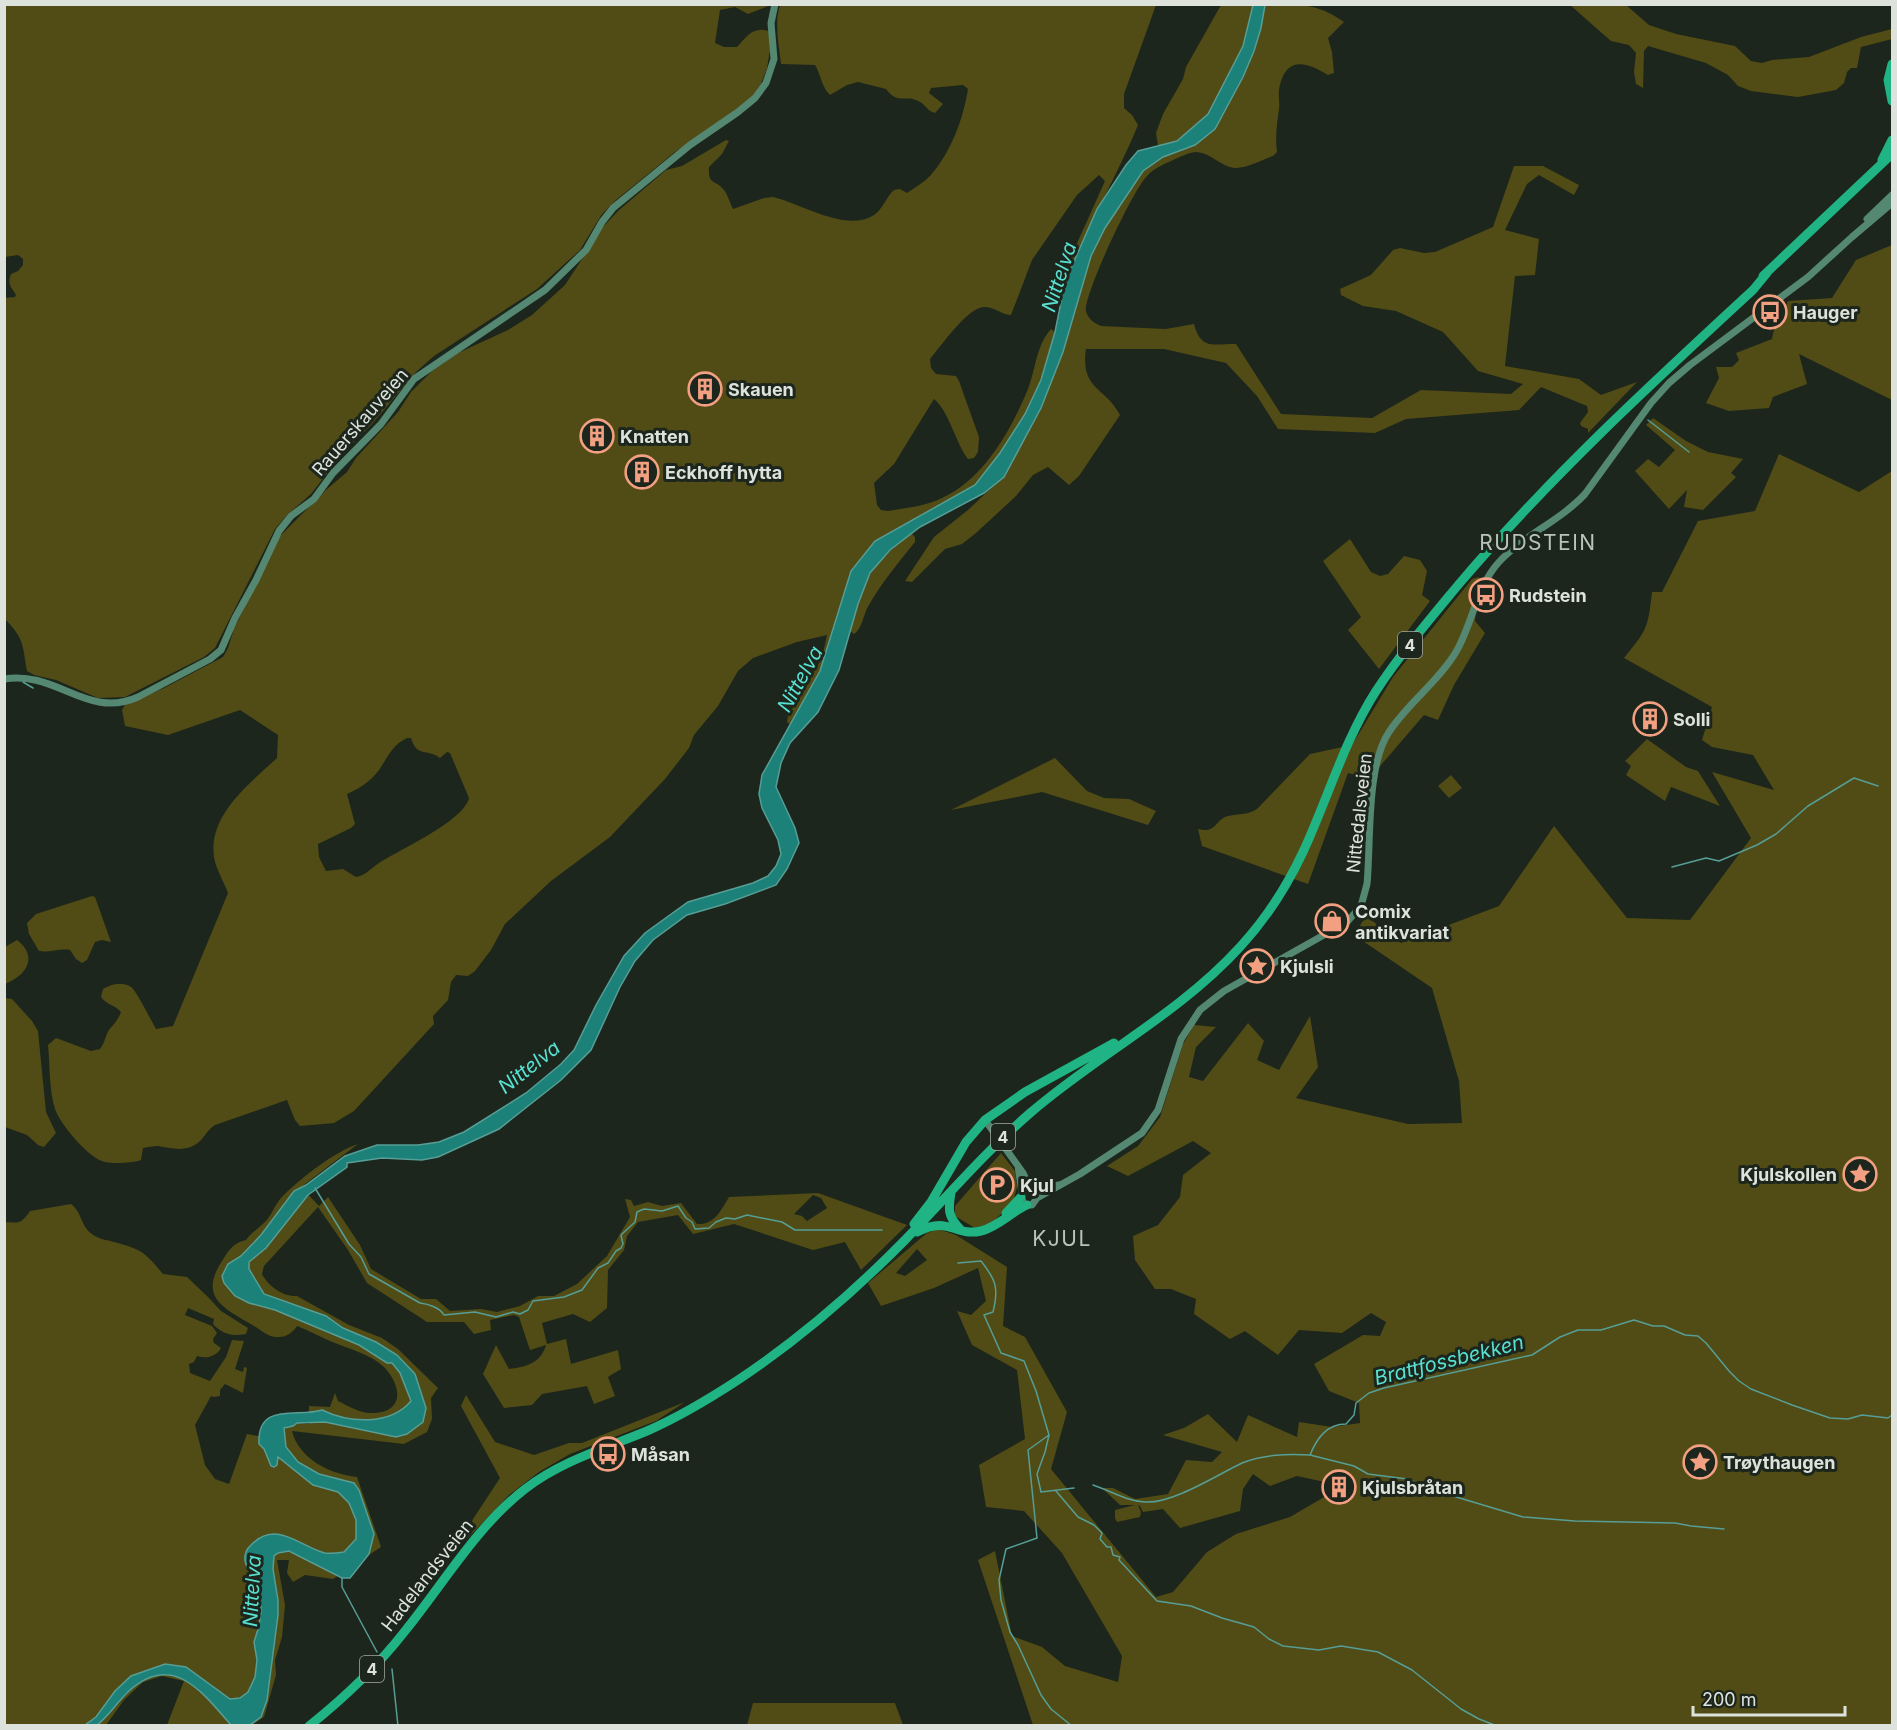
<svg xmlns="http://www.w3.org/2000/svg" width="1897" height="1730" viewBox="0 0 1897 1730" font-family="Inter,sans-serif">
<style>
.green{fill:#514b15;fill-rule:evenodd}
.water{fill:#1c8178;stroke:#569e96;stroke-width:1.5}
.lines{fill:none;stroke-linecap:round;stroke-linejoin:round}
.stream{stroke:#569e96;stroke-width:1.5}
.secondary{stroke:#548872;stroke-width:7}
.highway{stroke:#20b384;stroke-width:9}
.labels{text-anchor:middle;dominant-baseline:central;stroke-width:6;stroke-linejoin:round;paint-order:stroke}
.shield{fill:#1c261c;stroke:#a3aaa2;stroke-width:1.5}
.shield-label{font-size:16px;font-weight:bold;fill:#dde3dc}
.poi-label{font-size:18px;font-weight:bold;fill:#dde3dc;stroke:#1c261c;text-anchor:start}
.street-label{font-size:18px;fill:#dde3dc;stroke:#1c261c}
.water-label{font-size:20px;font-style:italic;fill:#58e0d2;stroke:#1c261c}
.quarter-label{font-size:21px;letter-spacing:1.5px;fill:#b8c4b7;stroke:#1c261c}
</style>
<rect width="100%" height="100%" fill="#1c261c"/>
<path class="green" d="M5,5H771L748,14L735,7L720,10L715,43L724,47H737C747,36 753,26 769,31L770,50L767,68L761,84L752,97L736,111L675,152L616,200L602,214L580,250L537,289L434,356L416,372L372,424L344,452L311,494L287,515L275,529L215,648L204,657L125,697L98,698L56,680L34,675L27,671C22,644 25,640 5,619L4,298L15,297L16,295C11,286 7,285 11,274L18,271L23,265V259L18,255L5,257Z
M780,5H1156L1124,94V108L1132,115L1138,125C1118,174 1091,219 1071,269L1065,270L1105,181L1099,175L1077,195L1032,260L1011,315C1002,315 995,307 984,307C968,307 941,346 930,359L931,368L936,374L956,376L959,381L979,437L978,452L974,458L968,459C956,444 949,411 934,399L894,464L874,483L877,505L881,510L888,511C906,508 926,506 942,498C984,479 1011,430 1028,389C1036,368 1036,346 1051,329L1055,332L1041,380L1025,414L1000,453L975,485L875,541L851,571L820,671L791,725L787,722L788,716L822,658L827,635L797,642L753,658L738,671L718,706L694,735L689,748L665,779L610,837L551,881L505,924L491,950L475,971L468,976L456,975L451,982L448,1000L433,1016L434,1024L354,1111L334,1123L300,1126L295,1120L287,1100L215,1125C206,1131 205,1137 199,1142C186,1153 171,1148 158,1146C153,1146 148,1147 143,1148L141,1160C134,1163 113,1164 105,1162C89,1159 60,1124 55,1109C49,1090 50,1065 48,1045L56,1038L91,1051L100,1049C105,1043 105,1036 109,1030C114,1024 118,1020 121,1012C115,1005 107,1005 101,997L103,989C111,984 122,981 131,987C136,990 152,1022 156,1029L173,1026L228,893C224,882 216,869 214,857C208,815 249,784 277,758L278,735L240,710L168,735L125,726L122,710L125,705L164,688L223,657L228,648L234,629L279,537L327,489L347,472L356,458L398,412L411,392L432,371L458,353L508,330L532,315L565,285L603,227L618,211L666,170L682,166L726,140L729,141L722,154L709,167C708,186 715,179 724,190C728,195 730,203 733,209L764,198L773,197C803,204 846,233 874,215C883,209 886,197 894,190L900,189L907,193C914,188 923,183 930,176C951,152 963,120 968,89L963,85L931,88L929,93L943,104L935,113C927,111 927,106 920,102C907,93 898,106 886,89L858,82L847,85L830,95C822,88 821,75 815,65L781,64C779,45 774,23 780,5ZM407,738H411C417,758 427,748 440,758L447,752L450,753L469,798C464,821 399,850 379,863C371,868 365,876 356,877L343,869L326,871L319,857L318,844L351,828L355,824L347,794C360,788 370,782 379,770C388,757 392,745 407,738Z
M1221,5H1253L1243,46L1208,114L1177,141L1158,146L1156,133L1163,114L1183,79L1186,67Z
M1265,5C1299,5 1315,2 1344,22L1328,38L1332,52L1334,73L1328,75C1305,61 1285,56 1279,90C1278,96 1280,103 1279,109C1277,124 1275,136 1277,152L1273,156C1262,160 1246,169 1234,168C1220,166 1211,153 1197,152C1189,152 1178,158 1171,161C1164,164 1153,169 1148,175C1134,187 1083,296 1086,311C1088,319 1094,323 1101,326L1166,329L1194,324C1201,350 1213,344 1236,344L1281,414L1372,418L1421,390L1511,394L1523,384L1478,371L1443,332L1396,311L1363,306L1341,295L1340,289L1371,275L1393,250L1400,248L1424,253L1435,252L1493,227L1514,166H1543L1579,185L1574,195L1539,175L1527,184L1505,230L1539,239L1535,275L1515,276L1505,366L1579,379L1601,395L1637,382L1588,433V429L1581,426L1580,423L1588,412L1587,406L1541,387L1519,410L1406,419L1375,433L1278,429L1257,396L1226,363L1164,349H1086C1080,390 1106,387 1120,415L1079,476L1069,485L1048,467L1033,475L1016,496L976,533L962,544L945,549L912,582L905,581L934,537L968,510L1004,476L1063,352L1091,256L1105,228L1143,171L1163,157L1195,145L1215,129L1243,77L1254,51L1261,28Z
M1570,5H1626L1649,25L1676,34L1735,46L1751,61L1762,63L1772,60L1809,57L1861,37L1892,29V39L1861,47L1857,68H1851L1847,72L1844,83L1836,90L1798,97L1751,91L1738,86L1728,75L1706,63L1648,46L1644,51L1643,88L1636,84L1634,72L1636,53L1629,45L1611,41Z
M1892,245V400L1799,354L1807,384L1773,397L1769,408L1729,411L1706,403L1719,378L1716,367H1732L1739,360L1736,353L1772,339C1774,324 1782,315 1788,301L1832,298L1856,260Z
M1653,418L1686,441L1708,452L1743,459L1731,473L1736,477L1703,510L1684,507L1687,490L1669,509L1635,471L1648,459L1659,467L1675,450L1646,425Z
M1779,454L1859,492L1892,471V1725H1033L978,1560L995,1551L1012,1636L1042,1647L1065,1666L1118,1682L1122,1656L1062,1553L1024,1511L986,1507L979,1465L1025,1439L1017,1370L972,1345L957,1311L971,1315L986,1301L978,1268L934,1288L881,1306L868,1283L927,1233L938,1229L956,1235L1007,1267L1003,1326L1025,1337L1067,1412L1051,1469L1156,1597L1173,1592L1207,1552L1236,1534L1290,1517L1343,1486L1297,1476L1270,1486L1253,1474L1243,1489L1240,1511L1180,1528L1163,1509L1143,1512L1140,1506L1138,1505L1141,1512L1140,1517L1117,1522L1115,1518V1510L1135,1505H1120L1102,1488H1113L1135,1499L1168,1494L1186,1460L1212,1462L1222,1452L1163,1435L1184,1428L1208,1414L1237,1442L1248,1415L1297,1437L1299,1422L1332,1427L1360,1423L1359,1403L1329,1391L1314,1364L1363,1335L1380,1336L1386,1322L1371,1313L1342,1333L1299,1330L1278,1355L1245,1331L1230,1339L1194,1314L1196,1299L1171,1289H1155L1135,1260L1133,1236L1158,1225L1180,1197L1183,1175L1211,1153L1193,1141L1128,1176L1107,1166L1138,1146L1160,1117L1183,1044L1194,1025L1216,1027L1196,1047L1189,1077L1203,1081L1248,1023L1264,1041L1257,1060L1279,1070L1310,1016L1318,1067L1296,1098L1408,1124L1462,1123L1459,1081L1432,988L1354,935L1366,916L1401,943L1499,906L1554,826L1627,918L1690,920L1751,838L1712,772L1774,790L1753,755L1712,747L1702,740L1712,707L1624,658C1647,630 1648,628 1652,592H1662L1698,521L1755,511ZM917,1249L927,1260L905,1276L896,1273Z
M911,533L915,537V542C899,562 882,582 869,605C863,614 863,628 854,634L850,631C856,612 860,590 871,573C881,557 897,545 911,533Z
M1350,539L1371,572L1380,576L1388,574L1404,556L1420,560L1427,571L1422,595L1430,601L1379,669L1348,630L1361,617L1323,561Z
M1479,577L1475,621L1485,633L1454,685L1438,720L1424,715L1369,779L1348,773L1308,884L1202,846L1198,829C1217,834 1214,820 1228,816C1240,813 1245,816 1257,809L1310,754L1352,745L1393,677L1472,579Z
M1647,739L1686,767L1698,771L1720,806L1671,787L1665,801L1626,775L1631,766L1625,761Z
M1055,758L1087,791L1104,798L1129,799L1156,811L1148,825L1042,792L951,810Z
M1451,775L1462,788L1449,798L1438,786Z
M92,896L95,897L111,942L102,940L95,942L87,960L82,963L76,959L70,950C59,948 50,953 39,951L29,934L27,923L36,914Z
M17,940C39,957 26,976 5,984V947Z
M5,998L12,999L32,1021L38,1031L46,1112L56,1133L44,1147L38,1145L27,1135L5,1127Z
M358,1144L301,1187L319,1206L328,1197L360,1245L371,1269L421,1299H436L450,1311L481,1309L497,1312L520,1306L538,1296H554L577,1284L607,1256L630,1217L625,1199L631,1200L634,1206L648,1202L662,1206L681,1203L697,1224C715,1225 721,1210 729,1197L818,1193L907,1225L861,1270L845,1242L813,1250L734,1224L693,1234L678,1215L638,1222L627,1236L624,1250L608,1270L607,1308L590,1322L573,1314L542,1323L547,1344L566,1339L571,1364L618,1350L621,1369L608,1377L615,1396L594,1404L587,1386L542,1394L532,1405L504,1408L483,1374L496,1345L509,1369C526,1367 541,1363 546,1345L530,1350L519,1317L514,1315L490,1320L491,1330L474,1334L464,1322H427L367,1283L348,1250L318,1207L264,1266L262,1274C268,1286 283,1297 297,1296L349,1325L382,1338L398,1349L438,1388L431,1398L432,1419L427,1432L404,1444L292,1431C299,1459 330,1474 357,1477L381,1547L333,1579L305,1575L293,1582L287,1573L289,1560H277L285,1605L282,1637L275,1660L276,1675L264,1717L252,1725H167L184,1681L162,1676L143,1682L124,1700L106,1725L5,1726L4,1222C20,1223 21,1224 30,1211L71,1204C82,1212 81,1227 92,1234C98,1239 107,1240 114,1242C141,1249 145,1252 163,1274L187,1277L209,1298L221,1311L248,1328L246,1334C233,1337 222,1334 213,1324L214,1319L188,1308L185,1315L212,1326L217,1333L213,1339L214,1343L221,1348C216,1357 206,1359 197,1356L194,1362L189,1364L190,1373L210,1381L226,1357L232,1340L244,1341L235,1369L243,1372L244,1367L247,1368L243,1393L225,1384L220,1390V1396L214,1397L211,1396L195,1425L205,1465L215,1479L229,1484L247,1434L258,1436L293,1426L297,1423L309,1424V1406L330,1407L335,1393L338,1401C349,1406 360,1414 373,1413C404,1412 402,1387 385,1368C372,1355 352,1350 335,1343C322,1338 310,1331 297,1326C293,1332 287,1337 279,1337C268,1338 263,1331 254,1326C227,1309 197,1299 222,1261C229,1250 233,1243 246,1240C251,1233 259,1228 266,1221C272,1214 275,1205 281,1198C299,1179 334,1152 358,1144ZM813,1195L821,1198L827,1208L807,1221L802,1216L794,1214Z
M1001,1153L1015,1171L1017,1187L1013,1202L991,1224L975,1228L955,1216V1206Z
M466,1395L495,1442L534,1455L569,1443H582L685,1402L656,1421L570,1454L539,1472L509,1495L466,1540L473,1519L500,1478L461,1406Z
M753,1703H895L903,1725H747Z"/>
<path class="water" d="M1253,5H1265L1261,28L1254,51L1243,77L1215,129L1195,145L1163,157L1143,171L1105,228L1091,256L1063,352L1041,408L1004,477L984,493L920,527L890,550L870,573L858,604L839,670L818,712L790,743L781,763L776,787L795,828L799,843L787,869L776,885L725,904L687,915L653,940L635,961L620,987L591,1050L561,1080L499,1129L438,1157L422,1160L382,1158L347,1163V1167L308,1195L266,1248L249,1262V1269L264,1294L326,1316L343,1328L376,1342L397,1355L415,1374L426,1408L423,1422L407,1434L396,1437L325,1422L297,1423L293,1426L284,1428L286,1447L298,1462L319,1474L354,1483L359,1490L374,1534L369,1554L350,1578H342L289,1551L278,1553L274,1556L273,1569L278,1600V1615L267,1700L261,1717L250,1725H231C203,1693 173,1651 129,1691C117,1702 109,1716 97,1725H85L96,1717L115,1691L131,1676L165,1664L186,1667L230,1699L240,1698L248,1692L255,1677L257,1660L254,1642L259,1626L261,1611L259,1579C251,1572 244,1567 245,1556C246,1550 248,1548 252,1544C277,1520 299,1546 325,1553C331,1554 338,1553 344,1552L356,1539V1520L349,1503L338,1492L313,1485L278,1457L277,1465L274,1467L271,1466L264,1449L259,1444C257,1401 298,1418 322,1410C349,1423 390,1426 411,1401L400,1373L392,1363H387L359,1345L275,1310L249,1303L235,1296L224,1283L222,1276L228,1264L241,1256L261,1235L294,1191L306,1185L345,1156L377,1145H418L439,1142L464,1132L526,1093L561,1064L574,1050L596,1005L624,956L645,933L688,902L753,883L768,876L776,866L781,854L778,840L762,808L759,794L762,775L820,671L851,571L875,541L975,485L1000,453L1025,414L1041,380L1055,332L1065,282L1097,209L1126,165L1138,151L1177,141L1208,114L1243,46Z"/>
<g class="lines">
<path class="stream" d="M1648,420L1689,452
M23,682L33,688
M1672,867L1706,858L1719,861L1757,845L1776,834L1808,806L1854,778L1878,786
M315,1188L349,1244L361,1257L369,1274L420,1303C429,1304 440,1308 444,1315L475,1312L496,1317L513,1312L520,1314L528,1310L533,1301L564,1297L582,1290L598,1268L608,1263L616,1251L621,1248L623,1244L621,1235L635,1222L637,1212L644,1209L662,1211L678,1206L686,1218L692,1222L695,1229L709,1228L716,1222L726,1218L735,1219L747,1215L782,1222L795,1230H882
M958,1263L981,1261C996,1280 999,1288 993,1312L984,1315L1001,1353L1024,1361L1036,1391L1049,1435L1045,1452L1037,1474L1041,1492L1074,1488
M1049,1435L1028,1450L1037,1538L1006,1549L999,1580L1001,1600L1010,1632L1018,1645L1041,1695L1051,1709L1072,1726
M1310,1455L1354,1466L1368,1474L1407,1479L1443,1493L1523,1517L1575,1521L1675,1523L1691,1526L1724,1529
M1093,1485C1111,1491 1126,1501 1145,1502C1172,1504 1217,1475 1242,1463C1264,1454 1288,1454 1310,1455C1317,1438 1327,1424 1346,1424L1354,1415L1356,1403L1369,1393L1384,1388L1532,1355L1560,1337L1578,1330H1601L1634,1320L1653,1326H1664L1685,1335L1698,1336L1706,1343L1729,1371L1739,1381L1751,1389L1792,1405L1830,1418L1848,1419L1862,1415L1888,1418L1892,1415
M1056,1491L1078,1517L1094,1525L1102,1533L1100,1539L1107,1547H1111L1113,1555L1120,1557L1119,1560L1157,1601L1191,1606L1222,1618L1254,1627L1269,1639L1283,1646L1319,1650L1341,1646L1378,1652L1412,1670L1461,1709L1479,1719L1497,1726
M342,1578V1587L377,1652
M392,1669L398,1726"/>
<path class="secondary" d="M1867,219L1892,195
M4,679C57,670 87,720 138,697L210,659L221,650L235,618L256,580L279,531L291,516L314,499L333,473L381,424L414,379L545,290L586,250L602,222L613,208L690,145L738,112L755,98L766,83L774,59L771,23L775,4
M985,1120L1023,1173L1031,1189
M1018,1166L1022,1193
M1032,1190L1059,1185
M1037,1198L1035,1192L1031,1189L1023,1191L1021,1197L1024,1204L1032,1205L1037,1198L1080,1174L1142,1133L1158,1110L1181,1039L1200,1010L1224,991L1347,922L1361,906L1367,884C1371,843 1366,766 1389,732C1408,703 1438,682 1456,652C1473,623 1476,587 1499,562C1524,535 1560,521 1585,494L1651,403L1669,383L1690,365L1808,277L1852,237L1892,203"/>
<path class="highway" d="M1892,64L1888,80L1892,101
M1882,160L1892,140
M1763,276L1892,154
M951,1193C948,1209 948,1217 960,1229
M1006,1213L1021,1197
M914,1224L931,1202L966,1142L985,1120L1025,1092L1114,1043
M917,1232C949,1215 955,1237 981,1231C998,1227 1011,1212 1027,1205
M309,1726C344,1698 377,1667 405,1631C444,1583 476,1527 525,1489C561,1461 606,1448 647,1431C679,1417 709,1399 738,1380C798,1340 854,1292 905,1240C946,1198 984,1153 1029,1114C1097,1055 1179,1014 1240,947C1266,919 1287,886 1303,852C1328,798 1344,741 1376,691C1401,653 1430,619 1459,584C1549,478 1651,384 1753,290L1767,273"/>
</g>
<defs>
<symbol id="bus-ring" viewBox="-11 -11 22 22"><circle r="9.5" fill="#1c261c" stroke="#f2a081" stroke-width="1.5"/><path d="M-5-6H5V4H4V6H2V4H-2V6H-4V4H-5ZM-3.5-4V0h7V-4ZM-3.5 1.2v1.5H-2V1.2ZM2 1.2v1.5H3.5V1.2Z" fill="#f2a081"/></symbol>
<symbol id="building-ring" viewBox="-11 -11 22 22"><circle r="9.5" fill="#1c261c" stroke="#f2a081" stroke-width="1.5"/><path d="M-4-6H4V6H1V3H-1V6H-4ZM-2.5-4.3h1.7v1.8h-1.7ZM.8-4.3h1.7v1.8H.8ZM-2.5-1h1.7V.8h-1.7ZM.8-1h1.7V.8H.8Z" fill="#f2a081"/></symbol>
<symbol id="shop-ring" viewBox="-11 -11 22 22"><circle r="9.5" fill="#1c261c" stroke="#f2a081" stroke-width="1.5"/><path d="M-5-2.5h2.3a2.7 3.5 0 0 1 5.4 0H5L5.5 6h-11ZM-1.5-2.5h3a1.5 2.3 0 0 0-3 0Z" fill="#f2a081"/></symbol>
<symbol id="sight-ring" viewBox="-11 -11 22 22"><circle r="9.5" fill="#1c261c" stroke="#f2a081" stroke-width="1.5"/><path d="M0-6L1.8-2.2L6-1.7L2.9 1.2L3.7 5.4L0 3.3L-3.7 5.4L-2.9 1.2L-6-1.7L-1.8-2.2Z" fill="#f2a081"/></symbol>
<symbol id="parking-ring" viewBox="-11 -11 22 22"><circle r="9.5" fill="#1c261c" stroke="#f2a081" stroke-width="1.5"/><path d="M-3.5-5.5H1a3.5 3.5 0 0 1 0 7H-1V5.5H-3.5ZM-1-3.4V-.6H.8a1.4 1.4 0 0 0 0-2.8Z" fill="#f2a081"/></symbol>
</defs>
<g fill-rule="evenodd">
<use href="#bus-ring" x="1751" y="293" width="38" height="38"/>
<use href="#building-ring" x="686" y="370" width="38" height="38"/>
<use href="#building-ring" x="578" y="417" width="38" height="38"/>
<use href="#building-ring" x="623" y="453" width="38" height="38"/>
<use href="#bus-ring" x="1467" y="576" width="38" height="38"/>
<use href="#building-ring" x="1631" y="700" width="38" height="38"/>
<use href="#shop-ring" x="1313" y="902" width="38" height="38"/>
<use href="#sight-ring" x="1238" y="947" width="38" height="38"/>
<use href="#sight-ring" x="1841" y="1155" width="38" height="38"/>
<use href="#parking-ring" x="978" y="1166" width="38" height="38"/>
<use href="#bus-ring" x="589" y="1435" width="38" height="38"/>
<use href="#sight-ring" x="1681" y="1443" width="38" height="38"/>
<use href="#building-ring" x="1320" y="1468" width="38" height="38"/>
</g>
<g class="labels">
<g class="shield">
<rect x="1398" y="632" width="24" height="26" rx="4.5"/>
<rect x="991" y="1124" width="24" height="26" rx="4.5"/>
<rect x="360" y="1656" width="24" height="26" rx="4.5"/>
</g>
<g class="shield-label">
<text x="1410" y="645">4</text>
<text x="1003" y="1137">4</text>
<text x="372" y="1669">4</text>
</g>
<g class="poi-label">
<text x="1793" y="312">Hauger</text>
<text x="728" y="389">Skauen</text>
<text x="620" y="436">Knatten</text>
<text x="665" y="472">Eckhoff hytta</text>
<text x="1509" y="595">Rudstein</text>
<text x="1673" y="719">Solli</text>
<text x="1355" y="911">Comix<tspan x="1355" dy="21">antikvariat</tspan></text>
<text x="1280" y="966">Kjulsli</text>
<text x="1837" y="1174" text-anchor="end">Kjulskollen</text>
<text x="1020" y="1185">Kjul</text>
<text x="631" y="1454">Måsan</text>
<text x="1723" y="1462">Trøythaugen</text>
<text x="1362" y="1487">Kjulsbråtan</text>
</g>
<g class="street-label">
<text transform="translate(360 422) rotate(-49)">Rauerskauveien</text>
<text transform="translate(1359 813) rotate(-84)">Nittedalsveien</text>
<text transform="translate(427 1575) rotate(-52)">Hadelandsveien</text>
</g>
<g class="water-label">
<text transform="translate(1059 277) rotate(-72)">Nittelva</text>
<text transform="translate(800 679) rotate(-61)">Nittelva</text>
<text transform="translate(529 1067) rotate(-38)">Nittelva</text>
<text transform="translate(1449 1360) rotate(-14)">Brattfossbekken</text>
<text transform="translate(252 1591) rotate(-87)">Nittelva</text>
</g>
<g class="quarter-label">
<text x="1538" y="542">RUDSTEIN</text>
<text x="1062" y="1238">KJUL</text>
</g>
</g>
<rect width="1897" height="1730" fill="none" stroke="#dde3dc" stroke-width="12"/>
<path d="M1693 1706v9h152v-9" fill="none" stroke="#dde3dc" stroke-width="3"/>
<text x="1702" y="1706" font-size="18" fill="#dde3dc" stroke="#1c261c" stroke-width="4.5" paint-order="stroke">200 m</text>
</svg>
